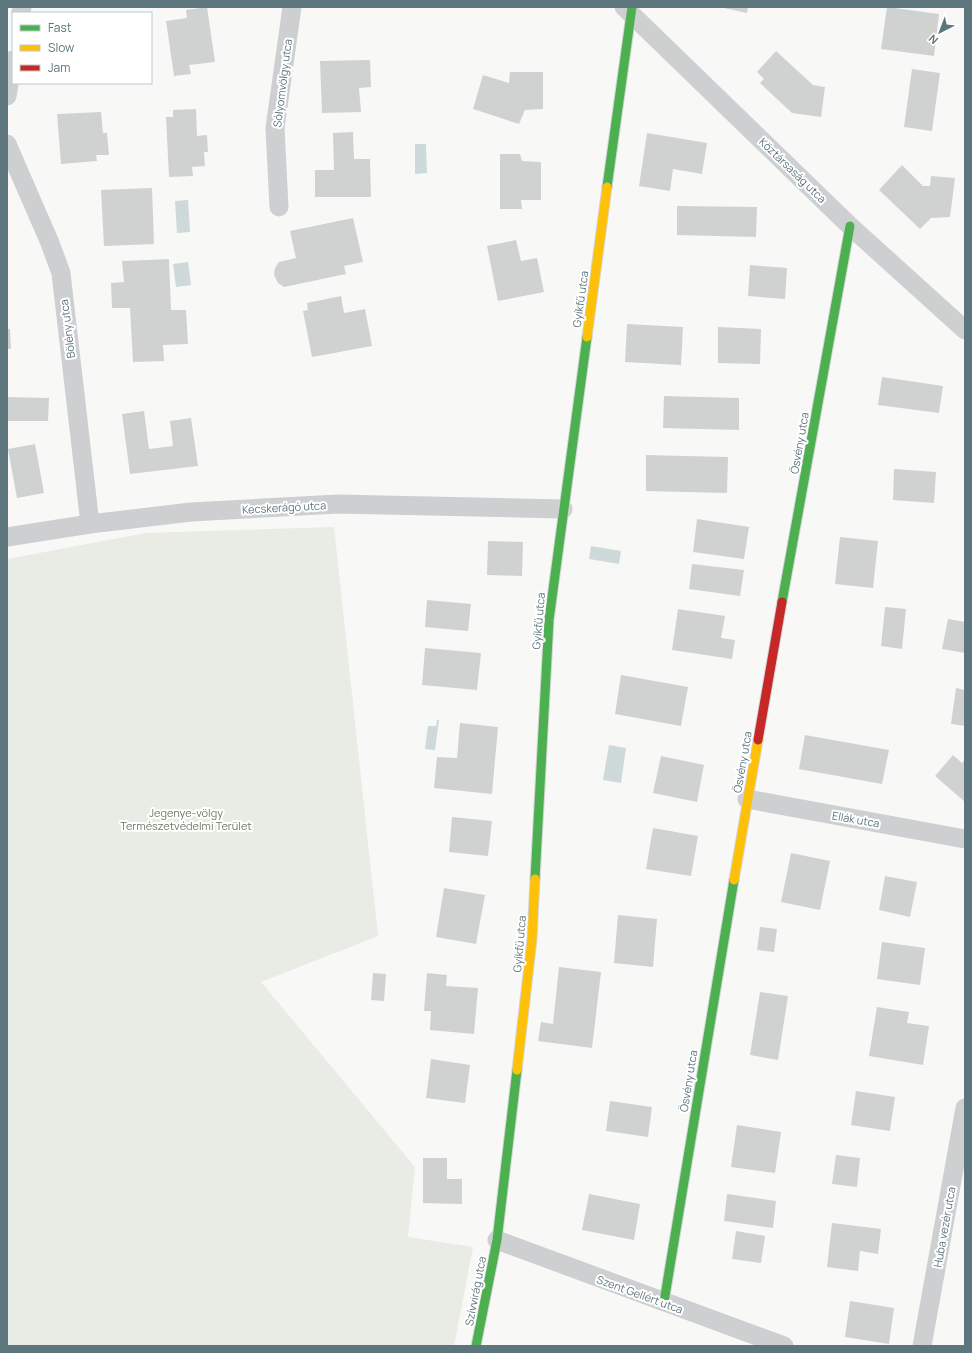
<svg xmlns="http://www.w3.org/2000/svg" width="972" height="1353" viewBox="0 0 972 1353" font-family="Manrope,sans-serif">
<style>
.green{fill:#e9ebe5}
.water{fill:#ced9da}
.building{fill:#d0d2d2}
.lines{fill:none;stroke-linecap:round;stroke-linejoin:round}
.fast-casing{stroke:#d3d5d5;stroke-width:11}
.slow-casing{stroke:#d3d5d5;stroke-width:11}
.jam-casing{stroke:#d3d5d5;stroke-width:11}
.street{stroke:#cecfd0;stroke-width:19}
.fast{stroke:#4caf50;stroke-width:9}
.slow{stroke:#ffc107;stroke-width:9}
.jam{stroke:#c62828;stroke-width:9}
.labels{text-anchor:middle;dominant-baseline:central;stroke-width:4;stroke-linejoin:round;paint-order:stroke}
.street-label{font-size:11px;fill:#5d767d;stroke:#fff}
.park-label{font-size:11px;fill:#6b7a61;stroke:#fff}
</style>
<rect width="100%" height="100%" fill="#f8f8f7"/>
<path class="green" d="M334,527L378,936L261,982L415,1167L408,1237L473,1247L454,1346H7V559L146,533Z"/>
<path class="water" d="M415,144H426L427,173L415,174Z
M188,200L190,232L177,233L175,201Z
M188,262L191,285L176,287L173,264Z
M591,546L621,551L619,564L589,559Z
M437,720H439L435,750L425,749L428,726H436Z
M609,745L626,748L621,783L603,780Z"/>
<path class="building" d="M207,7L215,62L189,65L191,74L174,76L166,21L187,18L186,10Z
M719,7H748L747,13Z
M887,7L939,14L934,56L881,49Z
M776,51L813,85L825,87L821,117L792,113L760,83L764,79L757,72Z
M370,60L371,87L359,88L361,112L322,113L320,61Z
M912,69L940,73L932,131L904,127Z
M510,72H543V109L525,110L519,124L473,109L483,75L509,83Z
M196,109L197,136L207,135L208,152H204L205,166L192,167L193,176L169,177L166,117H173V110Z
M101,112L103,133H107L109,155H96L97,161L61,164L57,114Z
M353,132L354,159H370L371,197H315V170H334L333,133Z
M647,133L707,143L702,174L673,169L670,191L639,186Z
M500,154H520L522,161L541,162V200H521L522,209H500Z
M902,165L923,186H930L931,176L955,178L950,217L931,218L920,229L879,190Z
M152,188L154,244L104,246L101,190Z
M677,206L757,207L756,237L677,235Z
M353,218L363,262L344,266L346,274L284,287L278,283L274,275L275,268L279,262L296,258L290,231Z
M516,240L521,261L537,258L544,292L498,301L487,246Z
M169,259L171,310H186L188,344L163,345L164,361L133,362L130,308H112L111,283L124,282L122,261Z
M750,265L787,268L785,299L748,296Z
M341,296L344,313L365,309L372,346L312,357L303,311L308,310L307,303Z
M627,324L683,327L681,365L625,362Z
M718,327L761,329L760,364L718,363Z
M7,329H10L11,349H7Z
M882,377L943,386L939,413L878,405Z
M664,396L739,398V430L663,428Z
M7,397L49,398L48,421H7Z
M144,411L149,449L173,446L170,421L191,418L198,466L130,474L122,414Z
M35,444L44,493L17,498L8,449Z
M646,455L728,457L727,493L646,491Z
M894,469L936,472L934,503L893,500Z
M697,519L749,527L744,559L693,552Z
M840,537L878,541L873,588L835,584Z
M488,541L523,542L522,576L487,575Z
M692,564L744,570L740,596L689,589Z
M427,600L471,604L468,631L425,627Z
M885,607L906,609L902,649L881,646Z
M678,609L725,616L721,638L735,640L732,659L672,650Z
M948,619L965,622V653L942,649Z
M425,648L481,653L477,690L422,685Z
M621,675L688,687L681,726L615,714Z
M956,688L965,690V726L951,724Z
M460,723L498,727L492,794L434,788L437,757L457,758Z
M805,735L889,750L882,784L799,769Z
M953,755L962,763L965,759V802L935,776Z
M661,756L704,765L697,802L653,793Z
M452,817L492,821L488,856L449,852Z
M653,828L698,836L691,876L646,869Z
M791,853L830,861L820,910L781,902Z
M885,876L917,882L910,917L879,910Z
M444,888L485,895L476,944L436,937Z
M618,915L657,919L653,967L614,963Z
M760,927L777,929L774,952L757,950Z
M882,942L925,948L920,985L877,979Z
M559,967L601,972L592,1048L538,1041L541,1022L553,1024Z
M373,973L386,974L384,1001L371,1000Z
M427,973L447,975L446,986L478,988L474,1034L430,1030L431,1011H424Z
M760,992L788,996L778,1060L750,1055Z
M877,1007L909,1012L907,1023L929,1026L923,1065L869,1056Z
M431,1059L470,1065L465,1103L426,1098Z
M856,1091L895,1097L890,1131L851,1125Z
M610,1101L652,1107L648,1137L606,1131Z
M737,1125L781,1132L775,1173L731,1167Z
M836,1155L860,1158L857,1187L832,1184Z
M423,1158H447V1179H462V1204L423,1203Z
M589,1194L640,1204L634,1240L582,1230Z
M727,1194L776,1201L773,1228L724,1221Z
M832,1223L881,1229L878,1254L860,1251L858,1271L827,1267Z
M736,1231L765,1236L761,1263L732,1259Z
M850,1301L894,1308L889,1344L845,1337Z"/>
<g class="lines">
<defs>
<path id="fast" d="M607,187L632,7
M782,602L850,226
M535,879L549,620L587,337
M664,1302L734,880
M476,1346L497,1240L517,1070"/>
<path id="slow" d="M587,337L607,187
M734,880L758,740
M517,1070L532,939L535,879"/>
<path id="jam" d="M758,740L782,602"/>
</defs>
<use href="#fast" class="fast-casing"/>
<use href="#slow" class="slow-casing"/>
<use href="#jam" class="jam-casing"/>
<path class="street" d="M624,7L850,226L965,330
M21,13L22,7
M7,96L13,60
M7,144L50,243L61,273L90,524
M279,207L275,128L292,7
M7,537L90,524L191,512L338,504L563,509
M747,799L965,839
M497,1240L784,1346
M922,1346L965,1108"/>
<use href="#fast" class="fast"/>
<use href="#slow" class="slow"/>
<use href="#jam" class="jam"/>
</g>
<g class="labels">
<g class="street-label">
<text transform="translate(282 83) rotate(-83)">Sólyomvölgy utca</text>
<text transform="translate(793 170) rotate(44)">Köztársaság utca</text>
<text transform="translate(580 299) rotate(-82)">Gyíkfű utca</text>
<text transform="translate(67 329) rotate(-97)">Bölény utca</text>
<text transform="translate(799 443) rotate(-80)">Ösvény utca</text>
<text transform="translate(284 507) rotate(-3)">Kecskerágó utca</text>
<text transform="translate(538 621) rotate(-85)">Gyíkfű utca</text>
<text transform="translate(742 762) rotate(-80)">Ösvény utca</text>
<text transform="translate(856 819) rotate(10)">Ellák utca</text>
<text transform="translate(519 944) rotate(-85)">Gyíkfű utca</text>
<text transform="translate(688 1081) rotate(-81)">Ösvény utca</text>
<text transform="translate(944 1227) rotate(-80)">Huba vezér utca</text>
<text transform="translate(475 1291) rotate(-79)">Szívvirág utca</text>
<text transform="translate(640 1294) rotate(20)">Szent Gellért utca</text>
</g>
<g class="park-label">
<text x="186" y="812">Jegenye-völgy<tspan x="186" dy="13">Természetvédelmi Terület</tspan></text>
</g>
</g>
<rect width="972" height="1353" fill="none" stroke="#5d767d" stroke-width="16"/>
<rect x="12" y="12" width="140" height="72" fill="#ffffff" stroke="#bec8cb"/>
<rect x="20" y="25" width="20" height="6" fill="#4caf50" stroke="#bec8cb"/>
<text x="48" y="32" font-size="12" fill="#5d767d">Fast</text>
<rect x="20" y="45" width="20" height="6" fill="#ffc107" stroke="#bec8cb"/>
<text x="48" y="52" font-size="12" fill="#5d767d">Slow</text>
<rect x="20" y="65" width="20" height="6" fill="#c62828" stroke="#bec8cb"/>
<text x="48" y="72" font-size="12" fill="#5d767d">Jam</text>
<g transform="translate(940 32) rotate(222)" stroke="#ffffff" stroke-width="3" paint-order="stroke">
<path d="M0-3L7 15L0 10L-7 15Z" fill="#5d767d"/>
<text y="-6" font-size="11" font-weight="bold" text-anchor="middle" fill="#5d767d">N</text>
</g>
</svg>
